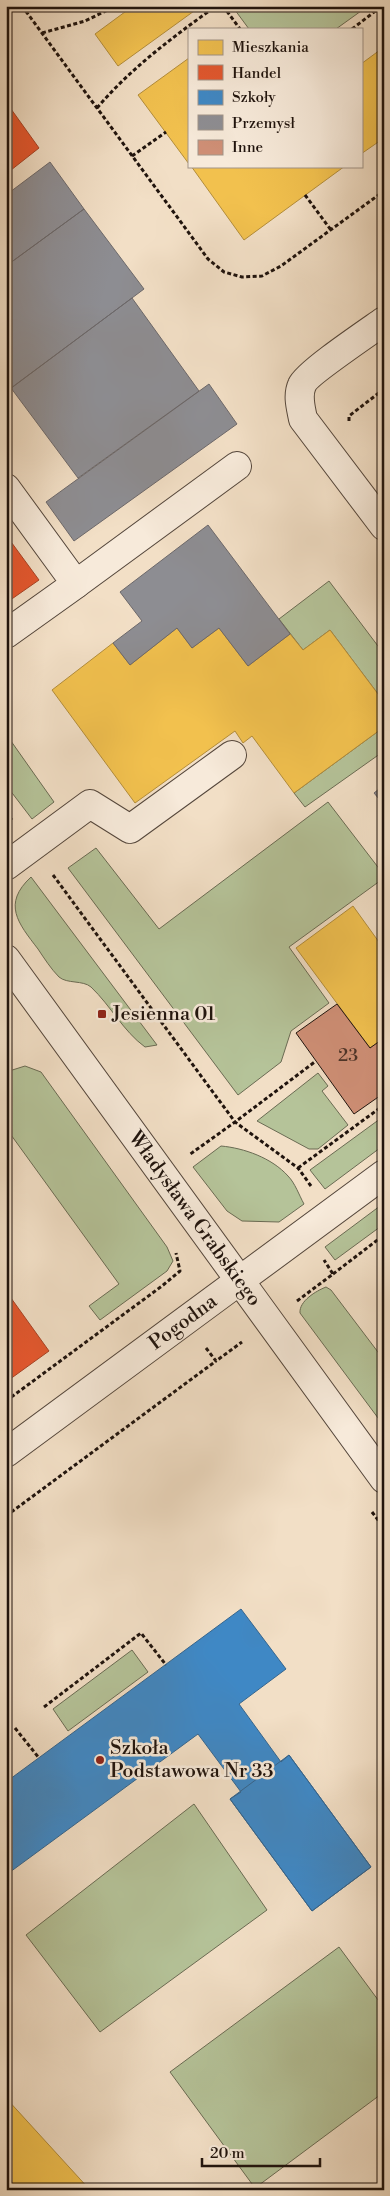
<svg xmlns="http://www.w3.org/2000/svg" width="390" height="2196" viewBox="0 0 390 2196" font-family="'Libre Bodoni',serif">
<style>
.green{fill:#b5c399;stroke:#6a6b53}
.homes{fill:#f2c14e;stroke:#b38d3a}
.shops{fill:#e4572e;stroke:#a94324}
.schools{fill:#3f88c5;stroke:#35658e}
.industry{fill:#8d8d92;stroke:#6c686a}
.building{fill:#cf8f76;stroke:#1f130d}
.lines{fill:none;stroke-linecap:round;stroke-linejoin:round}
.minor-casing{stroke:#54463b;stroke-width:30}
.path{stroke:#1f130d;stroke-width:3;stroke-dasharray:4 2.5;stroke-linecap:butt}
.minor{stroke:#f7eada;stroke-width:28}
.poi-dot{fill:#8f2418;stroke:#f7eada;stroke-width:2}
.labels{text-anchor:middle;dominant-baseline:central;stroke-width:5;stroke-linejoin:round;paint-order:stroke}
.number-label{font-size:18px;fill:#4b3227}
.poi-label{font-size:20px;fill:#1f130d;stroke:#f7eada;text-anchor:start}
.street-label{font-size:20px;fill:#1f130d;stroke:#f7eada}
</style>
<rect width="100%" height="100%" fill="#f2dfc6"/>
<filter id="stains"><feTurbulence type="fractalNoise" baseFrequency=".004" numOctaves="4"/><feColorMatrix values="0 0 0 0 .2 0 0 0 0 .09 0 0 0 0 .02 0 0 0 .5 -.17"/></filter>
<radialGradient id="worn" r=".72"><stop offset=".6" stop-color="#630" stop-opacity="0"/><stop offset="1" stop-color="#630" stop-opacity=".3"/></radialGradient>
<path class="green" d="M232,6H368L336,29H249Z
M329,581L384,654V702L330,630L303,650L279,619Z
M384,727V751L305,807L294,793Z
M6,734L54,802L32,819L6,785Z
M328,802L384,875V878L289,947L329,1003L291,1031L281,1062L238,1095L68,868L96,848L159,929Z
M31,877L157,1045L145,1047C123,1031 111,1006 91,987C83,980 67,984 59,977C51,969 44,958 38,949C18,923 2,904 31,877Z
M25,1066L41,1072L167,1247L173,1261L167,1271L100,1320L89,1306L119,1284L6,1128V1072Z
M318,1073L328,1086L322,1091L348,1125L318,1149H309L257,1121Z
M384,1116V1145L325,1189L310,1170Z
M221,1146C244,1148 272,1158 288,1176C295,1183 299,1195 304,1204L279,1222L242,1221L227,1211L193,1167Z
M384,1203V1224L335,1260L325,1247Z
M326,1287L331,1290L384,1360V1426L300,1313C299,1301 316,1291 326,1287Z
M132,1650L148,1672L68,1731L53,1709Z
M194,1804L267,1910L100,2032L26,1935Z
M339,1947L384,2008V2092L255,2188L170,2072Z"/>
<path class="homes" d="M133,6H201L118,66L95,34Z
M384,47V138L361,154V64Z
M189,58V164L138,95Z
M191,166H345L244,240Z
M177,628L192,648L219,628L248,666L290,634L303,650L330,630L384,702V727L294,793L252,736L243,743L235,731L135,803L52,690L113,643L130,665Z
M353,906L384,949V1038L370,1048L296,948Z
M6,2098L90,2190H6Z"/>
<path class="shops" d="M6,102L39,148L6,174Z
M6,535L39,580L6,603Z
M6,1291L49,1351L6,1382Z"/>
<path class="schools" d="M241,1609L286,1669L239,1704L281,1762L289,1755L371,1867L312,1911L230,1799L241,1792L198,1734L6,1875V1782Z
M289,1755L371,1867L312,1911L230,1799Z"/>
<path class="industry" d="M50,162L84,209L6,266V195Z
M84,209L144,289L6,392V266Z
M132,298L199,391L78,478L11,388Z
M209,384L237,424L74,541L46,502Z
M208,525L290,634L248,666L219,628L192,648L177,628L130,665L113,643L142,621L120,592Z
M384,785V805L374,793Z"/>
<path class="building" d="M337,1004L370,1048L384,1038V1093L354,1114L296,1033Z"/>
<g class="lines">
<defs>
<g id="minor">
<path d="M384,321C370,331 306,374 302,385C297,396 301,408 303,419L384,526"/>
<path d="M6,488L76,584L6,634"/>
<path d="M76,584L237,466"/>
<path d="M6,866L90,804L130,829L232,755"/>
<path id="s1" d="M6,959L384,1479"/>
<path id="s2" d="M6,1453L384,1174"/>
</g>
</defs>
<use href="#minor" class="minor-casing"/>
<path class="path" d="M22,6L208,259L224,272L242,277L262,276L281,266L384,191
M223,6L240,29
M352,29L382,6
M42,33L85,21L116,6
M97,108C131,68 173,37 216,6
M132,156L166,132
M305,195L331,230
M349,421V416L384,389
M6,813L12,820
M53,875L235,1122L189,1155
M298,1168L384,1105
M311,1186L298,1168L235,1122L316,1061
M333,1274L384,1235
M297,1301L333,1274L324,1260
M206,1348L216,1361L242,1342
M6,1401L162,1286L180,1271L176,1253
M372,1512L384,1528
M6,1516L216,1361
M44,1707L141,1633L166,1665
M15,1728L39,1758"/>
<use href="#minor" class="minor"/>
</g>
<g class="poi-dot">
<rect x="97" y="1009" width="10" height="10" rx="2.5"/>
<circle cx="100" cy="1760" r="5"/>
</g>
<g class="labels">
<g class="number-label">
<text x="348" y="1055">23</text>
</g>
<g class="poi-label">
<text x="112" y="1014">Jesienna 01</text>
<text x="110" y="1748">Szkoła<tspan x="110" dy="23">Podstawowa Nr 33</tspan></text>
</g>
<g class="street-label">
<text stroke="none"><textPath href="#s1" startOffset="321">Władysława Grabskiego</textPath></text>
<text stroke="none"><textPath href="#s2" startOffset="220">Pogodna</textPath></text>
</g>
</g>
<rect width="390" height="2196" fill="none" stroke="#f2dfc6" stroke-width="25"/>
<rect x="8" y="8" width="375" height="2181" fill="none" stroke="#1f130d" stroke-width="2.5"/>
<rect x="12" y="12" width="365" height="2171" fill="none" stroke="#1f130d"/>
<rect x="188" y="28" width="175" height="140" fill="#f7eada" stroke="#a19488"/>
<rect x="198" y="40" width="25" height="15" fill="#f2c14e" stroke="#a19488"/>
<text x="232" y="52" font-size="15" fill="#1f130d">Mieszkania</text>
<rect x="198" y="65" width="25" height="15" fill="#e4572e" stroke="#a19488"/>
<text x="232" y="78" font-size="15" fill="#1f130d">Handel</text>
<rect x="198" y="90" width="25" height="15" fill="#3f88c5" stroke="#a19488"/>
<text x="232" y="102" font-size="15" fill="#1f130d">Szkoły</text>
<rect x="198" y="115" width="25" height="15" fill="#8d8d92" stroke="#a19488"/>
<text x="232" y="128" font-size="15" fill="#1f130d">Przemysł</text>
<rect x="198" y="140" width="25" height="15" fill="#cf8f76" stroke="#a19488"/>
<text x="232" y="152" font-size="15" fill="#1f130d">Inne</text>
<path d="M202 2158v8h118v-8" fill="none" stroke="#1f130d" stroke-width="2.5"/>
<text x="210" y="2158" font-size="15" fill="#1f130d" stroke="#f7eada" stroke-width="4" paint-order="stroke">20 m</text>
<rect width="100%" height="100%" filter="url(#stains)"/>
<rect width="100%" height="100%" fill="url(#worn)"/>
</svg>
